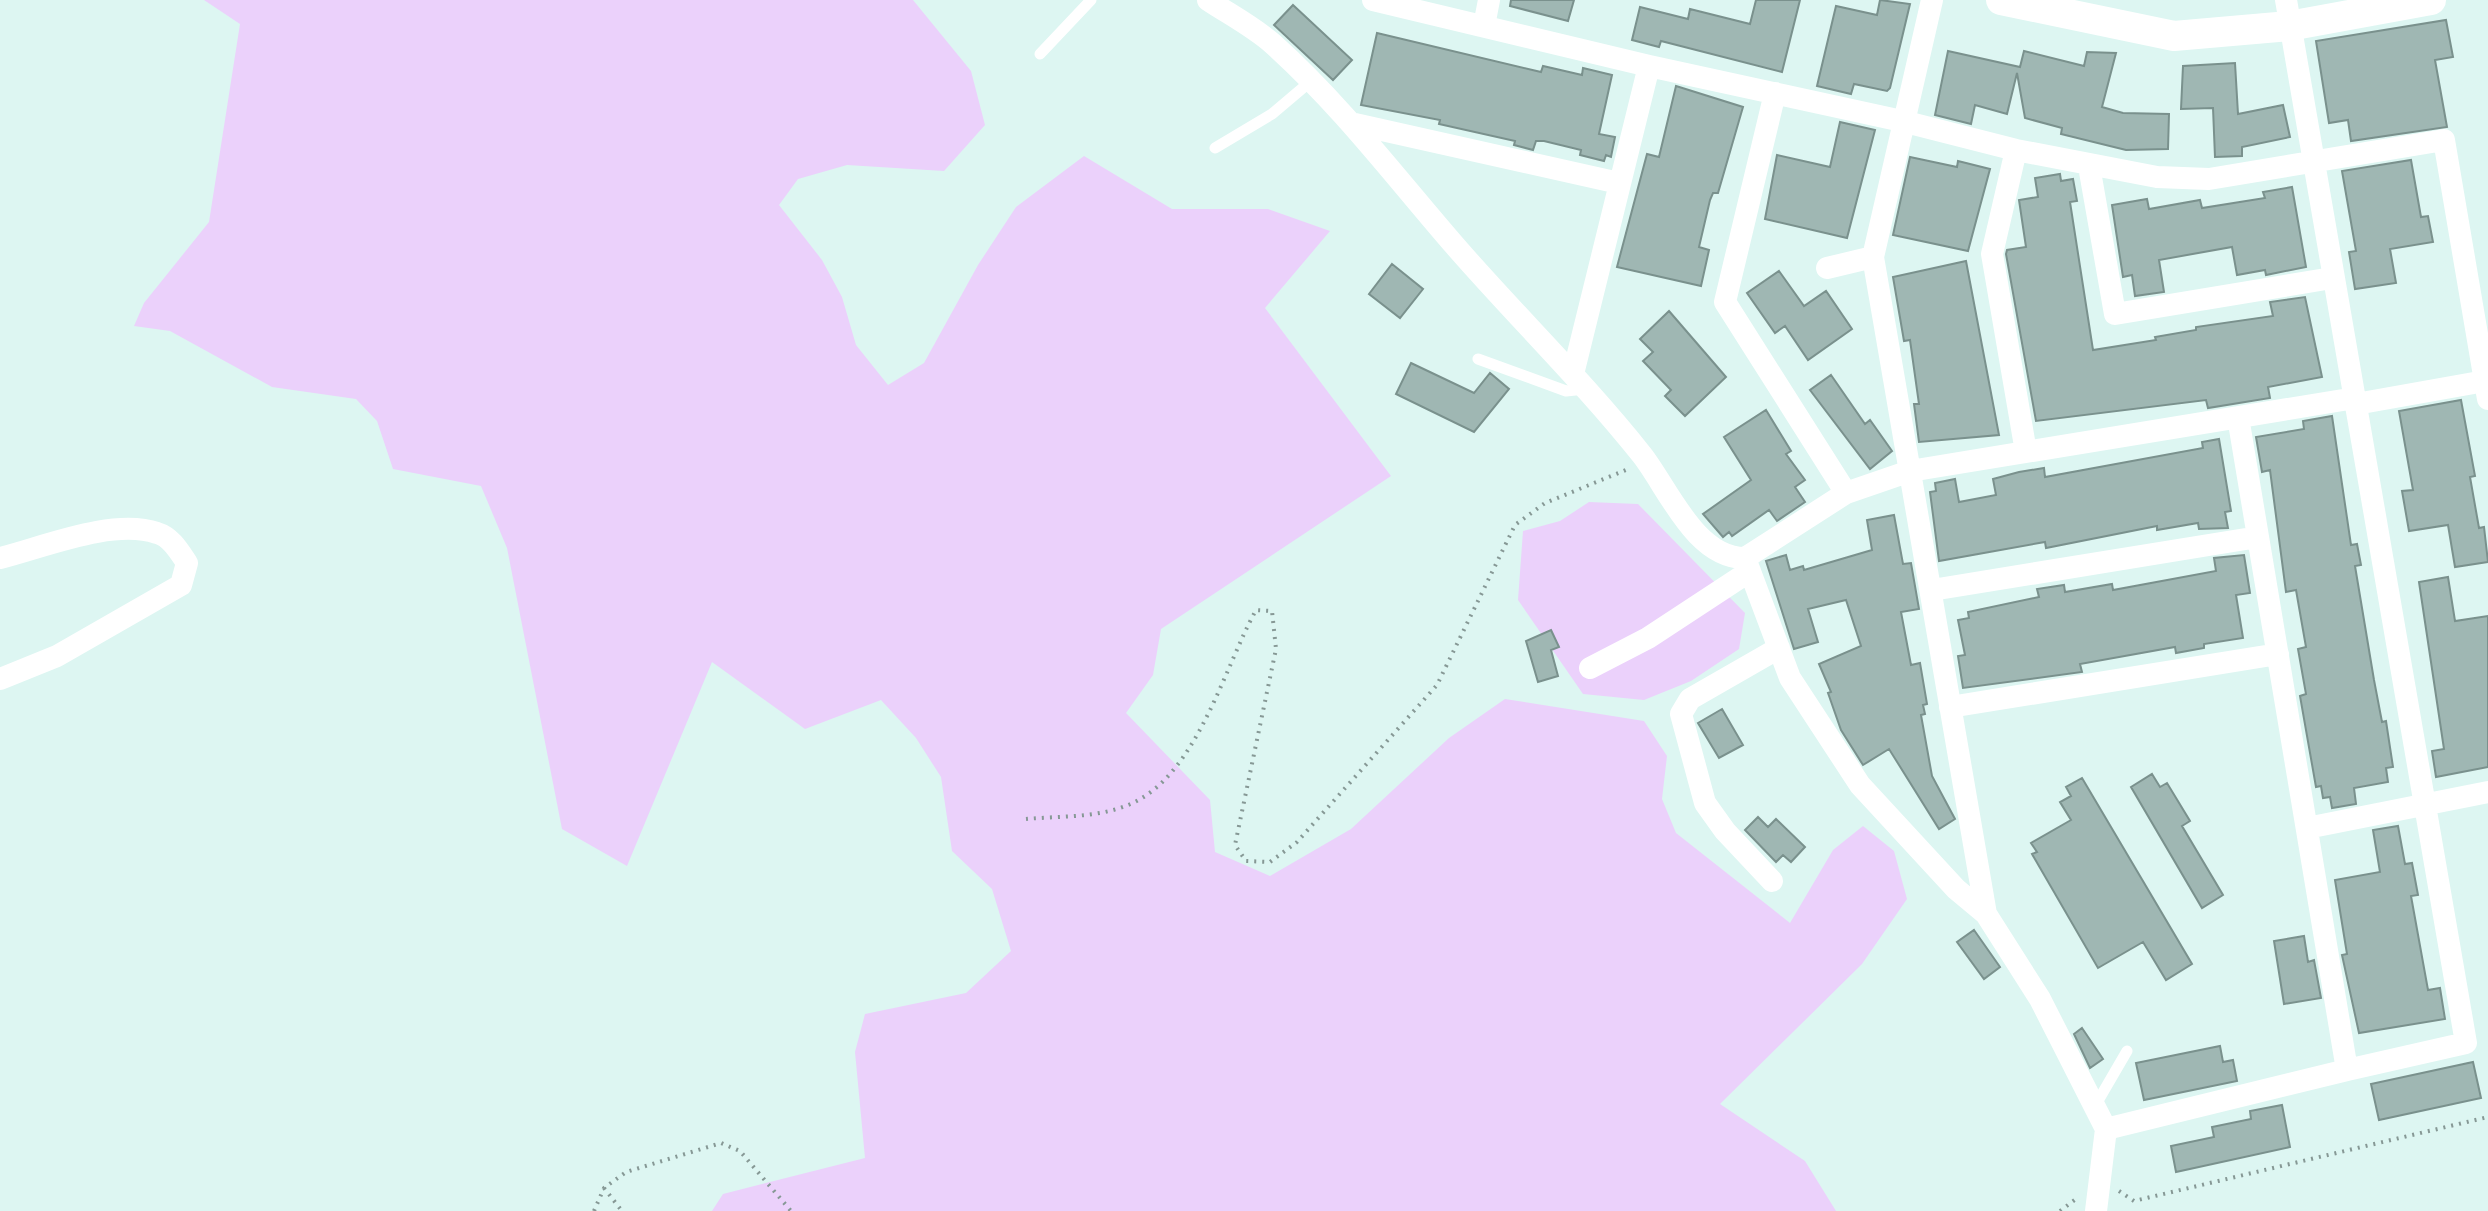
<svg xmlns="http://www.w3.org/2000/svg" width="2488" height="1211" viewBox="0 0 2488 1211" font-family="'Work Sans',sans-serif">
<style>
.green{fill:#ebd1fb}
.building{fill:#9fb7b3;stroke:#7a918d;stroke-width:2}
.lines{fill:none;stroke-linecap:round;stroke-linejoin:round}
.path{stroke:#869895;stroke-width:4;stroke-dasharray:2 6;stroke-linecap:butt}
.lane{stroke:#fff;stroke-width:11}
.street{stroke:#fff;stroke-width:22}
.secondary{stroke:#fff;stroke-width:30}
</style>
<rect width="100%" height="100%" fill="#ddf6f2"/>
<path class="green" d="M204,0H913L971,71L985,125L944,171L847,165L798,179L779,205L822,260L842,297L856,345L888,385L924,363L978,265L1016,207L1084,156L1172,209H1268L1330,231L1265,308L1391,476L1161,629L1153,675L1126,713L1210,800L1215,852L1270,876L1351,829L1449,738L1505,699L1644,721L1667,756L1662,799L1676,833L1790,923L1833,850L1863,826L1894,851L1907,899L1862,964L1720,1104L1805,1161L1836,1211H712L723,1194L865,1158L855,1052L865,1014L966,993L1011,951L992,889L952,851L941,777L916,738L881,700L805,729L712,662L627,866L562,829L507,548L481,486L393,469L377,421L356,399L272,387L170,331L134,326L144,303L209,222L240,24Z
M1589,502L1638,504L1745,613L1739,649L1691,681L1644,700L1583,694L1518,600L1523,531L1560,521Z"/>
<path class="building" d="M1511,0H1574L1568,21L1510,6Z
M1756,0H1800L1782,72L1661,41L1659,47L1632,40L1640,7L1688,19L1690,9L1750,24Z
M1880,0L1910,4L1890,88L1887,91L1854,84L1851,94L1817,86L1836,6L1877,15Z
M1293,5L1352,60L1333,80L1274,25Z
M2446,20L2453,57L2435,60L2447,127L2351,141L2348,120L2329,123L2316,41Z
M1377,33L1541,72L1543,66L1582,75L1583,68L1612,75L1599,134L1615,137L1611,157L1606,155L1604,161L1580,155L1581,150L1544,141H1536L1533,150L1514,145L1515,141L1439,124L1440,120L1361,105Z
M1948,51L2020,67L2024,51L2084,66L2087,52L2116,53L2102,107L2123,113L2169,114L2168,149L2126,150L2061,134L2062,128L2025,118L2017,73L2007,114L1975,105L1971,124L1935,115Z
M2235,63L2238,114L2283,105L2290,137L2242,147V156L2215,157L2213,108L2181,109L2183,66Z
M1676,86L1743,107L1718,193H1713L1710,200L1699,247L1709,250L1701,286L1617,267L1647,154L1659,157Z
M1840,122L1875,130L1847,238L1765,219L1777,155L1830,167Z
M1910,157L1957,167L1958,161L1990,169L1968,251L1893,235Z
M2411,160L2421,217L2428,216L2433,242L2390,249L2396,283L2355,289L2349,252L2356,251L2342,171Z
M2060,174L2061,181L2073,179L2077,201L2070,202L2093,350L2156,340L2155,337L2196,330V327L2273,316L2270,302L2305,297L2322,377L2268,387L2270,398L2208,408L2206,400L2036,421L2006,254L2007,250L2026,247L2019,200L2038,197L2035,178Z
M2292,187L2306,267L2266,275L2265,270L2237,275L2232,247L2159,260L2164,292L2135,296L2132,275L2123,277L2112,205L2147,199L2149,209L2200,200L2202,208L2265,198L2263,192Z
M1966,261L1999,435L1919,442L1914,404H1919L1910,340L1904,341L1893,277Z
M1392,264L1423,289L1400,318L1369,294Z
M1779,271L1804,306L1826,291L1852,329L1808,360L1785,326L1775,333L1747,293Z
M1669,311L1726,377L1685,416L1665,396L1671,390L1643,361L1653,352L1640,339Z
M1411,363L1474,393L1490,373L1509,389L1474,432L1396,394Z
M1831,375L1865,424L1870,420L1892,451L1870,469L1810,390Z
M2461,400L2475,476L2470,477L2479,528L2484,527L2488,562L2455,567L2448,525L2409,531L2402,491L2413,490L2399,411Z
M1766,410L1791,451L1786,454L1805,480L1795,487L1805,502L1777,521L1769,510L1732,536L1729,532L1723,537L1703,514L1751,480L1724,437Z
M2332,416L2351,545L2357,544L2361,565L2355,566L2374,680L2382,722L2386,721L2393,767L2386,768L2388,782L2354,788L2356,804L2332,808L2330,797L2323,798L2321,786L2316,787L2300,696L2306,694L2298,649L2306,647L2296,590L2286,592L2270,470L2262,472L2256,437L2304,429L2303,421Z
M2219,439L2231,511L2225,512L2228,528L2199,529L2198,523L2157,530V526L2046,548L2045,542L1939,561L1930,492L1936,491L1935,483L1955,479L1959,502L1996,495L1993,479L2019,472L2044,468L2045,477L2203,448L2202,442Z
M1894,515L1903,564L1911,563L1919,609L1901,612L1911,665L1920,663L1927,704L1923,705L1925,714L1921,715L1932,776L1955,819L1939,829L1889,749L1863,765L1841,730L1828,693L1831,692L1819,664L1861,646L1846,600L1808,609L1818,642L1794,649L1766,561L1786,555L1790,570L1803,566L1804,570L1872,550L1867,520Z
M2244,555L2250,593L2236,595L2243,638L2204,644V648L2176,653L2175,647L2080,664L2082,672L1963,688L1958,656L1965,655L1958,620L1969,618L1968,612L2039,597L2037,589L2064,585L2065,592L2112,584L2113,590L2216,571L2214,558Z
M2448,577L2455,621L2488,616V767L2436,777L2432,751L2444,749L2419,582Z
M1551,630L1559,647L1551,650L1558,676L1538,682L1526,641Z
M1722,709L1743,745L1719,758L1698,723Z
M2152,774L2160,787L2167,783L2190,821L2182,826L2223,895L2202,908L2131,787Z
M2082,778L2192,964L2166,980L2143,942L2098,968L2032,854L2037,852L2031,843L2071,820L2060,802L2071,796L2066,787Z
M1758,817L1768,827L1776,819L1805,847L1791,862L1783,855L1776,862L1745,830Z
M2398,826L2405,864L2412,863L2418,895L2411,896L2428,990L2440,988L2445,1019L2359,1033L2342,955L2347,954L2335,880L2380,872L2373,830Z
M1974,930L2000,967L1984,979L1957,942Z
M2304,936L2308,962L2314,960L2321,998L2284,1004L2274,941Z
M2082,1028L2103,1059L2090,1068L2074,1034Z
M2220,1046L2223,1062L2233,1060L2237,1081L2144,1100L2136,1063Z
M2473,1062L2481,1098L2379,1120L2371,1084Z
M2282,1105L2290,1147L2176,1172L2171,1146L2214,1137L2212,1127L2251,1119L2250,1111Z"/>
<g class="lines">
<path class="path" d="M1026,819C1059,816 1097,818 1128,805C1196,778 1223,670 1256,610L1272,611L1276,649L1235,845L1246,861L1270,862L1297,842L1437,685L1515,525L1545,503L1626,470
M604,1188L622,1211
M2119,1191L2134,1201L2488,1117
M594,1211L604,1188L626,1172L721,1143L740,1151L791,1211
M2060,1211L2076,1199"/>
<path class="lane" d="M1040,54L1091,0
M1215,148L1272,114L1311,81
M1478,359L1566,391L1585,389
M2095,1106L2127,1051"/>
<path class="street" d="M1208,0C1229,14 1254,27 1273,44C1342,106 1396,178 1456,247C1517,317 1584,382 1642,455C1668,488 1695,558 1745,558L1790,678L1860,785L1956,889L1986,914L2040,999L2106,1129L2096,1211
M1373,0L1649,66L1902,121L2016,150L2157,177L2209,179L2444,140L2488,399
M1932,0L1873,257L1986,914
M1484,26L1489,0
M1775,93L1725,302L1846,493
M1355,124L1619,183
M2016,150L1992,254L2026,452
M2089,166L2115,314L2332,278
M1827,268L1873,257
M1573,374L1649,66
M2356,404L2485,381
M2238,417L2347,1070L2466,1043L2286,0
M0,558C44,547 113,518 157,533C171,537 179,551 187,563L181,585L57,656L0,679
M1745,558L1846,493L1910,471L2355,398
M1932,590L2258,537
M1590,668L1648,638L1750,571
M1950,707L2278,654
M2307,828L2488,792
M1772,881L1725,831L1705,803L1681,714L1690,699L1779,648
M2106,1129L2347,1070"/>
<path class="secondary" d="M2001,0L2174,36L2289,26L2431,0"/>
</g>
</svg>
